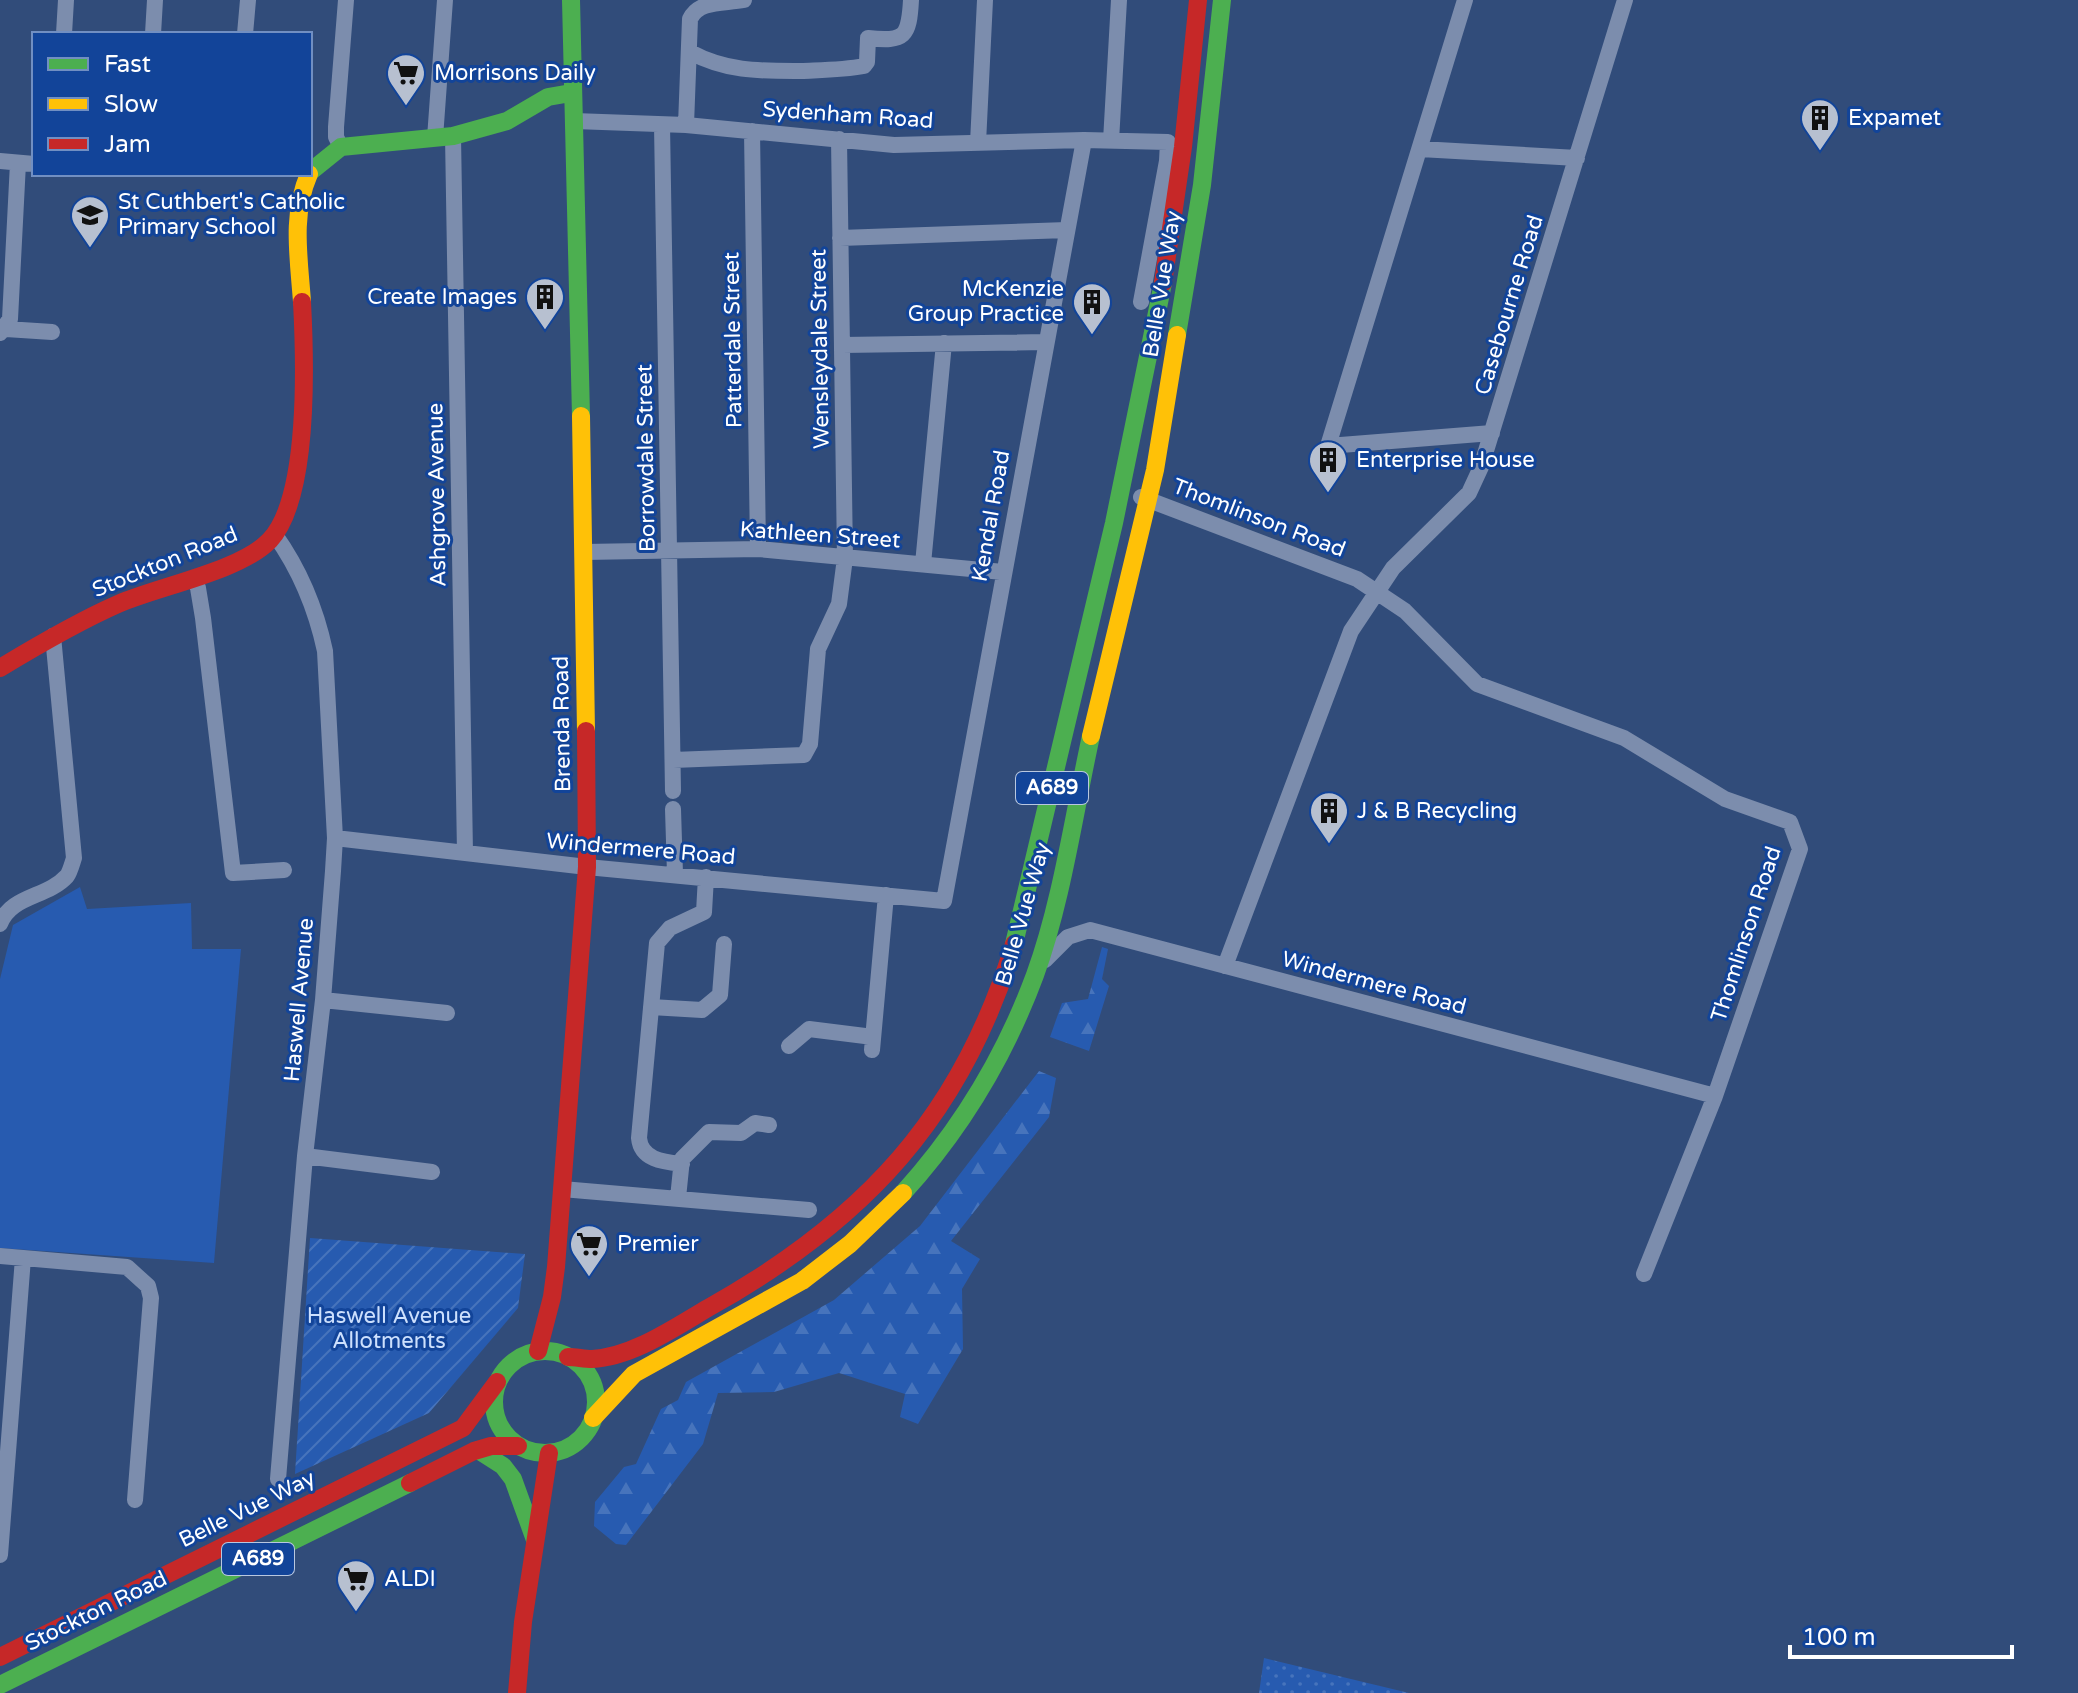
<svg xmlns="http://www.w3.org/2000/svg" width="2078" height="1693" viewBox="0 0 2078 1693" font-family="'Varela Round',sans-serif">
<style>
.grass{fill:url(#grass-dots)}
.forest{fill:url(#forest-firs)}
.park{fill:#275bb0}
.garden{fill:url(#garden-furrows)}
.lines{fill:none;stroke-linecap:round;stroke-linejoin:round}
.street{stroke:#7c8dad;stroke-width:16}
.fast{stroke:#4caf50;stroke-width:18}
.slow{stroke:#ffc107;stroke-width:18}
.jam{stroke:#c62828;stroke-width:18}
.labels{text-anchor:middle;dominant-baseline:central;stroke-width:6;stroke-linejoin:round;paint-order:stroke}
.shield{fill:#124499;stroke:#b8c7e0;stroke-width:2}
.shield-label{font-size:20px;font-weight:bold;fill:#fff}
.poi-label{font-size:22px;fill:#fff;stroke:#124499;text-anchor:start}
.street-label{font-size:22px;fill:#fff;stroke:#124499}
.park-label{font-size:22px;fill:#cde0fd;stroke:#124499}
</style>
<defs>
<pattern id="grass-dots" width="8" height="8" patternUnits="userSpaceOnUse" patternTransform="scale(2)"><rect width="8" height="8" fill="#275bb0"/><path d="M2 2h.1M6 6h.1" fill="none" stroke="#4774bc" stroke-width="1.8" stroke-linecap="round"/></pattern>
<pattern id="forest-firs" width="22" height="20" patternUnits="userSpaceOnUse" patternTransform="scale(2)"><rect width="22" height="20" fill="#275bb0"/><path d="M5 1l3.5 6h-7zM16 11l3.5 6h-7z" fill="#4774bc"/></pattern>
<pattern id="garden-furrows" width="10" height="10" patternUnits="userSpaceOnUse" patternTransform="scale(2)"><rect width="10" height="10" fill="#275bb0"/><path d="M-1 1l2-2M0 10L10 0M9 11l2-2" fill="none" stroke="#4774bc"/></pattern>
</defs>
<rect width="100%" height="100%" fill="#314c7a"/>
<path class="grass" d="M1264,1658L1409,1693H1259Z"/>
<path class="forest" d="M1102,947L1108,949L1102,979L1109,986L1089,1051L1050,1037L1062,1003L1088,999Z
M1039,1071L1056,1078L1049,1117L951,1241L980,1259L962,1289L963,1349L918,1424L900,1417L905,1394L839,1373L774,1392L718,1393L703,1444L626,1545L616,1544L594,1526L595,1502L624,1467L636,1464L661,1409L678,1400L686,1382L834,1300L920,1226Z"/>
<path class="park" d="M80,887L87,909L191,903L192,949H241L214,1263L0,1248V979L13,925Z"/>
<path class="garden" d="M310,1238L525,1254L518,1308L429,1413L295,1474Z"/>
<g class="lines">
<path class="street" d="M1465,0L1328,446L1492,433
M64,34L66,0
M153,34L155,0
M245,34L248,0
M690,52C727,72 761,71 801,71C822,70 843,70 864,66L867,62L868,38C905,42 909,37 911,0
M574,121L686,125L894,145L1084,140L1168,142L1167,161L1141,302
M662,125L673,791
M686,125L690,19C699,0 724,4 744,0
M752,131L758,549
M453,136L465,853
M435,138L445,0
M1111,141L1119,0
M978,143L985,0
M341,147L336,137V127L346,0
M1420,149L1577,158
M0,161L34,164
M840,238L1067,230
M6,329L52,332
M0,333L10,319L18,163
M842,345L1046,342
M1141,497L1357,579L1405,611L1477,684L1624,738L1725,799L1790,822L1800,849L1715,1096L1644,1274
M275,535C300,570 316,609 325,651L335,838L333,871L323,1000L305,1156L278,1479
M584,552L758,549L1003,572
M923,564L944,343
M194,578L198,588L203,618L233,873L284,870
M673,760L804,755L810,744L818,649L839,604L845,558L839,139
M673,809L675,874
M335,838L587,867L944,901L1084,140
M0,924C11,895 47,898 67,876C70,872 72,864 74,858L53,636
M1045,960L1068,937L1090,930L1715,1096
M1225,966L1351,631L1393,568L1469,493L1481,467L1625,0
M323,1000L447,1013
M651,1007L702,1010L720,995L724,944
M789,1046L809,1029L873,1037
M872,1050L886,895
M305,1156L432,1172
M682,1164C664,1162 641,1160 639,1138L657,943L670,928L704,912L706,877
M562,1189L809,1210
M678,1198L682,1159L709,1132L741,1133L755,1123L769,1125
M0,1256L127,1267L148,1286L151,1298L135,1500
M0,1555L23,1258"/>
<path class="fast" d="M571,0L581,416
M310,172L341,147L453,136L507,121L548,97L571,93
M1177,335L1202,185L1222,0
M1014,944L1114,523L1163,283
M903,1193C961,1129 1005,1056 1035,975C1062,901 1074,813 1091,736
M494 1402a51 51 0 1 1 102 0a51 51 0 1 1-102 0Z
M478,1450L503,1466L513,1479L535,1540
M0,1685L410,1483"/>
<path class="slow" d="M302,302C299,258 291,215 309,174
M581,416L586,731
M1091,736L1155,470L1177,335
M593,1418L634,1374L802,1281L850,1244L903,1193"/>
<path class="jam" d="M1163,283L1183,147L1198,0
M0,668C38,645 77,622 118,604C159,586 241,571 270,540C310,497 305,359 302,302
M538,1351L552,1297L556,1267L587,867L586,731
M568,1357C576,1357 584,1359 592,1359C632,1357 674,1328 708,1308C864,1221 962,1116 1014,944
M410,1483L474,1451L491,1446H518
M0,1657L463,1428L497,1382
M517,1693L523,1622L549,1453"/>
</g>
<defs>
<symbol id="supermarket-pin" viewBox="-11 -11 22 30"><path d="M0 17L-7.5 6A9.5 9.5 0 1 1 7.5 6Z" fill="#b7c0d0" stroke="#124499"/><path d="M-6-5.5h2.5l.6 2H6L4.5 2H-2.5L-4.4-4H-6ZM-1.5 3.2a1.3 1.3 0 1 0 .1 0ZM3 3.2a1.3 1.3 0 1 0 .1 0Z" fill="#111"/></symbol>
<symbol id="building-pin" viewBox="-11 -11 22 30"><path d="M0 17L-7.5 6A9.5 9.5 0 1 1 7.5 6Z" fill="#b7c0d0" stroke="#124499"/><path d="M-4-6H4V6H1V3H-1V6H-4ZM-2.5-4.3h1.7v1.8h-1.7ZM.8-4.3h1.7v1.8H.8ZM-2.5-1h1.7V.8h-1.7ZM.8-1h1.7V.8H.8Z" fill="#111"/></symbol>
<symbol id="school-pin" viewBox="-11 -11 22 30"><path d="M0 17L-7.5 6A9.5 9.5 0 1 1 7.5 6Z" fill="#b7c0d0" stroke="#124499"/><path d="M0-5L7-2L0 1L-7-2ZM-4 1L0 2.5L4 1V4Q0 6-4 4Z" fill="#111"/></symbol>
</defs>
<g fill-rule="evenodd">
<use href="#supermarket-pin" x="384" y="51" width="44" height="60"/>
<use href="#building-pin" x="1798" y="96" width="44" height="60"/>
<use href="#school-pin" x="68" y="193" width="44" height="60"/>
<use href="#building-pin" x="523" y="275" width="44" height="60"/>
<use href="#building-pin" x="1070" y="280" width="44" height="60"/>
<use href="#building-pin" x="1306" y="438" width="44" height="60"/>
<use href="#building-pin" x="1307" y="789" width="44" height="60"/>
<use href="#supermarket-pin" x="567" y="1222" width="44" height="60"/>
<use href="#supermarket-pin" x="334" y="1557" width="44" height="60"/>
</g>
<g class="labels">
<g class="shield">
<rect x="1016" y="772" width="72" height="32" rx="6"/>
<rect x="222" y="1543" width="72" height="32" rx="6"/>
</g>
<g class="shield-label">
<text x="1052" y="788">A689</text>
<text x="258" y="1559">A689</text>
</g>
<g class="poi-label">
<text x="434" y="73">Morrisons Daily</text>
<text x="1848" y="118">Expamet</text>
<text x="118" y="202">St Cuthbert's Catholic<tspan x="118" dy="25">Primary School</tspan></text>
<text x="1064" y="289" text-anchor="end">McKenzie<tspan x="1064" dy="25">Group Practice</tspan></text>
<text x="517" y="297" text-anchor="end">Create Images</text>
<text x="1356" y="460">Enterprise House</text>
<text x="1357" y="811">J &amp; B Recycling</text>
<text x="617" y="1244">Premier</text>
<text x="384" y="1579">ALDI</text>
</g>
<g class="street-label">
<text transform="translate(848 115) rotate(4)">Sydenham Road</text>
<text transform="translate(1162 284) rotate(-81)">Belle Vue Way</text>
<text transform="translate(1509 305) rotate(-73)">Casebourne Road</text>
<text transform="translate(733 340) rotate(-91)">Patterdale Street</text>
<text transform="translate(820 349) rotate(-91)">Wensleydale Street</text>
<text transform="translate(646 458) rotate(-91)">Borrowdale Street</text>
<text transform="translate(437 495) rotate(-91)">Ashgrove Avenue</text>
<text transform="translate(991 516) rotate(-80)">Kendal Road</text>
<text transform="translate(1259 518) rotate(21)">Thomlinson Road</text>
<text transform="translate(820 535) rotate(4)">Kathleen Street</text>
<text transform="translate(165 562) rotate(-22)">Stockton Road</text>
<text transform="translate(562 724) rotate(-91)">Brenda Road</text>
<text transform="translate(641 849) rotate(5)">Windermere Road</text>
<text transform="translate(1023 914) rotate(-74)">Belle Vue Way</text>
<text transform="translate(1746 934) rotate(-72)">Thomlinson Road</text>
<text transform="translate(1374 983) rotate(15)">Windermere Road</text>
<text transform="translate(299 1000) rotate(-85)">Haswell Avenue</text>
<text transform="translate(247 1509) rotate(-26)">Belle Vue Way</text>
<text transform="translate(96 1611) rotate(-26)">Stockton Road</text>
</g>
<g class="park-label">
<text x="389" y="1316">Haswell Avenue<tspan x="389" dy="25">Allotments</tspan></text>
</g>
</g>
<rect x="32" y="32" width="280" height="144" fill="#124499" stroke="#718fc2" stroke-width="2"/>
<rect x="48" y="58" width="40" height="12" fill="#4caf50" stroke="#718fc2" stroke-width="2"/>
<text x="104" y="72" font-size="24" fill="#ffffff">Fast</text>
<rect x="48" y="98" width="40" height="12" fill="#ffc107" stroke="#718fc2" stroke-width="2"/>
<text x="104" y="112" font-size="24" fill="#ffffff">Slow</text>
<rect x="48" y="138" width="40" height="12" fill="#c62828" stroke="#718fc2" stroke-width="2"/>
<text x="104" y="152" font-size="24" fill="#ffffff">Jam</text>
<path d="M1790 1645v12h222v-12" fill="none" stroke="#ffffff" stroke-width="4"/>
<text x="1802" y="1645" font-size="24" fill="#ffffff" stroke="#124499" stroke-width="6" paint-order="stroke">100 m</text>
</svg>
